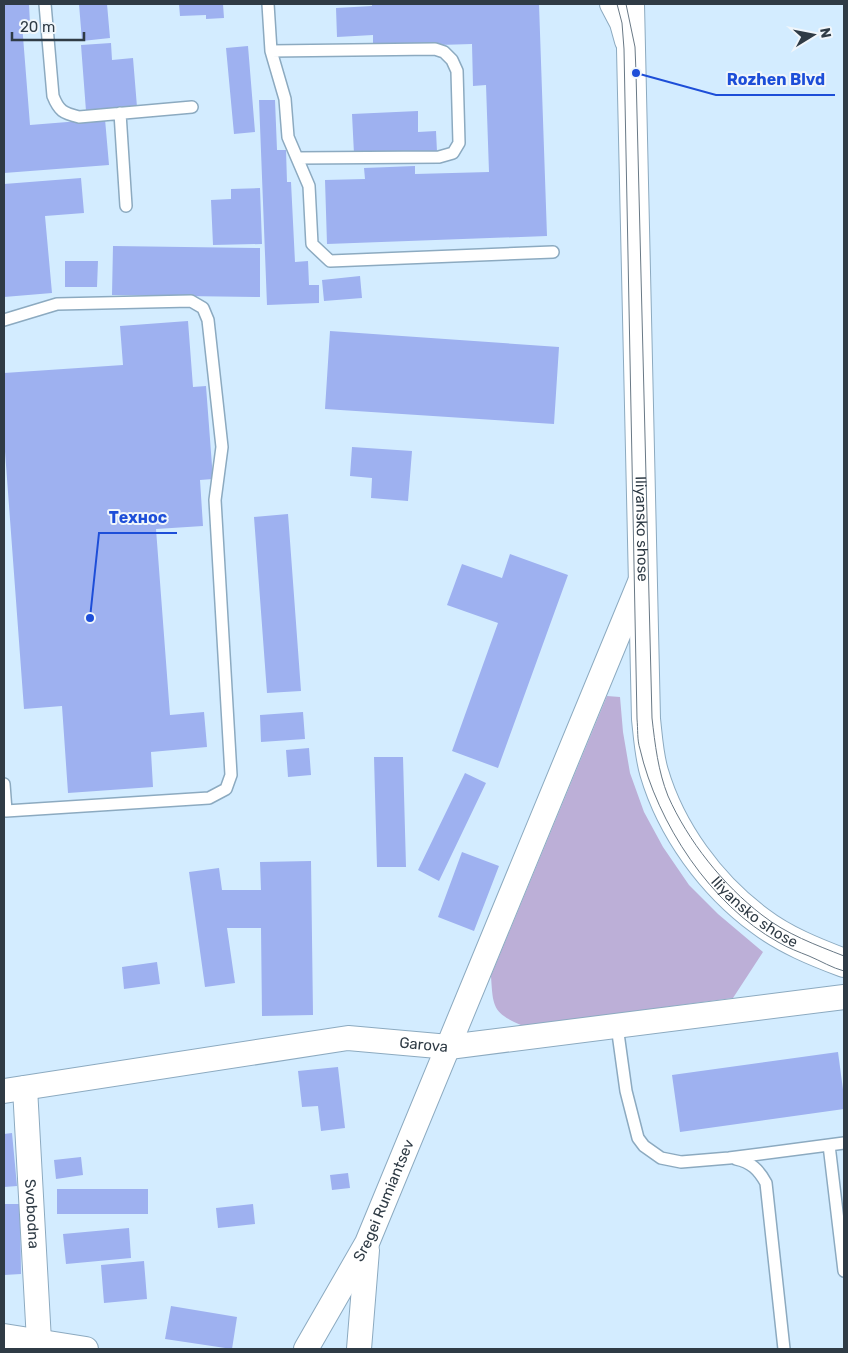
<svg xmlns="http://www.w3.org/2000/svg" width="848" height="1353" viewBox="0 0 848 1353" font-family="Rubik,sans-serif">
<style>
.green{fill:#bcafd7}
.building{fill:#9eb1f0}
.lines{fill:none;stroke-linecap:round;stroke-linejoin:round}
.service-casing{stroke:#8caac0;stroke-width:14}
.minor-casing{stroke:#8caac0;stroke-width:26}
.tertiary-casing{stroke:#8caac0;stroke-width:30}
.service{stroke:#fff;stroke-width:11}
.minor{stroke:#fff;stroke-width:24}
.tertiary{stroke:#fff;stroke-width:28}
.tram{stroke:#697986;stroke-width:1}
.labels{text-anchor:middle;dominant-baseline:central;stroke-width:4;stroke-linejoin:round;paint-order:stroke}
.street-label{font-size:15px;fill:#2f3b45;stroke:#f0f6fb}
.leader{fill:none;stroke:#1d4ed8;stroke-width:2}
.callout-dot{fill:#1d4ed8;stroke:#f0f6fb;stroke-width:2}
.callout-label{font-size:16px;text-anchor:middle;font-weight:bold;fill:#1d4ed8;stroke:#f0f6fb;stroke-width:4;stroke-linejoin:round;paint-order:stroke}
</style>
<rect width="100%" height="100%" fill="#d3ecff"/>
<path class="green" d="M607,696L620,697L623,732L630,773L644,812L663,847L689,885L718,914L763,952L733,998L523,1026C493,1013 493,1008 491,976Z"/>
<path class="building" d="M4,4H29L30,24H22L30,125L105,119L109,165L4,173Z
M79,4H107L110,38L82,41Z
M179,4H223L224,18L206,19V15L180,16Z
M372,4H539L547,236L327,244L325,180L365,179L364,168L415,166V174L489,172L486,85L473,86L472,44L373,47V35L337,37L336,8L372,6Z
M111,43L112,60L133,58L137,107L86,111L81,45Z
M248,46L255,132L234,134L226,48Z
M259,100H275L277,150H286L287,182H291L295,262L308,261L309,285H319V303L267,305Z
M418,111V132L436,131L437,152L354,154L352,114Z
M81,178L84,213L45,216L52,293L4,297V184Z
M260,188L262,244L213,245L211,200L231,199V189Z
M113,246L260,248V297L112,295Z
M65,261H98L97,287H65Z
M360,276L362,298L324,301L322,280Z
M188,321L193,387L206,386L213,479L200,480L203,526L156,529L170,715L204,712L207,747L151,752L153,787L68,793L62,706L24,709L4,438V373L123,365L120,326Z
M330,331L559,347L554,424L325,409Z
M352,447L412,451L408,501L371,498L372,478L350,476Z
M288,514L301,691L267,693L254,517Z
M510,554L568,575L498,768L452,751L498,623L447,605L462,564L502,578Z
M303,712L305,739L261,742L260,715Z
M309,748L311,775L288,777L286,750Z
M374,757H403L406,867H377Z
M465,773L486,783L439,881L418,870Z
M462,852L499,866L474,931L438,917Z
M311,861L313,1015L262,1016L261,928H227L235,983L205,987L189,872L219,868L222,890H261L260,862Z
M157,962L160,984L124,989L122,967Z
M838,1052L844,1097V1109L680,1132L672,1075Z
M338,1067L345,1128L321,1131L318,1106L302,1107L298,1071Z
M12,1133L17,1186L4,1187V1134Z
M81,1157L83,1175L56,1179L54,1160Z
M348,1173L350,1188L332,1190L330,1175Z
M57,1189H148V1214H57Z
M4,1204H20L21,1274L4,1275Z
M253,1204L255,1224L218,1228L216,1208Z
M129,1228L131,1258L66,1264L63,1234Z
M144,1261L147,1299L104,1303L101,1265Z
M171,1306L237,1317L232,1349L165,1339Z"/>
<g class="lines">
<defs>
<path id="service" d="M45,4L53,96C59,111 63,113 79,117L192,107
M268,4L271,51L285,99L288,137L309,186L312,244L330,261L553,252
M271,51L435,49L444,52L452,60L457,71L459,143L453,153L439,157L297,158
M120,113L126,206
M4,320L57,304L191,301L203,308L208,320L222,447L215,500L231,775L226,789L209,798L6,811L4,784
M617,1026L626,1091L638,1138L644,1146L661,1158L681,1162L729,1158L844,1143
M829,1145L844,1271
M736,1159C751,1162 759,1170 766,1183L784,1349"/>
<g id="minor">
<path d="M612,4L622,23L627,41"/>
<path id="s1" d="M25,1088L39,1341"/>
<path id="s2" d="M4,1091L348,1038L449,1047L844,997"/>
<path d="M4,1336L86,1349"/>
<path id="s3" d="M306,1349L367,1243L642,577"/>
<path d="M359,1349L367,1250"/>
</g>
<g id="tertiary">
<path id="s4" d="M630,4L646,719C648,737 649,755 654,772C671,830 711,885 760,921C785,940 815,952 844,963"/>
</g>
</defs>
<use href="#service" class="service-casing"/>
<use href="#minor" class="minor-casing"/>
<use href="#tertiary" class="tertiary-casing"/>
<use href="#service" class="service"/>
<use href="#minor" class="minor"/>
<use href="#tertiary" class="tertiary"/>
<path class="tram" d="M617,4L622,23L624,49L637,719C638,729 637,740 640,749C657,823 711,905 778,942C788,948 799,952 809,956C821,961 832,968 844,971
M626,4L635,47L636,73L652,718C655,744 658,771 668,796C688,841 723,885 762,915C786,934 816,945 844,956"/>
</g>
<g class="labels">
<g class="street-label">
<text stroke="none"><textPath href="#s4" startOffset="525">Iliyansko shose</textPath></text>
<text stroke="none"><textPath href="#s4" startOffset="945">Iliyansko shose</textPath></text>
<text stroke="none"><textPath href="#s2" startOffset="424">Garova</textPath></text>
<text stroke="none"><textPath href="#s3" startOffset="168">Sregei Rumiantsev</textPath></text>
<text stroke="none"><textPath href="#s1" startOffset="126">Svobodna</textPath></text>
</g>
</g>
<path class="leader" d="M636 73L716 95H835M90 618L99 533H177"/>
<g class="callout-dot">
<circle cx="636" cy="73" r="5"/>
<circle cx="90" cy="618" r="5"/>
</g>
<g class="callout-label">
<text x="776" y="85">Rozhen Blvd</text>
<text x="138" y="523">Технос</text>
</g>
<rect width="848" height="1353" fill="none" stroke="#2f3b45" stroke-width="10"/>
<g transform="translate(813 35) rotate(80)" stroke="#f0f6fb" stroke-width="4" paint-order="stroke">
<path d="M0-4L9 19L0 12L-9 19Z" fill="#2f3b45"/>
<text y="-8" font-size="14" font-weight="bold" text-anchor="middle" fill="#2f3b45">N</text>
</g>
<path d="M12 32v8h72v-8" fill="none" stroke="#2f3b45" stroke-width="2.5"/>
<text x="20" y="32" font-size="15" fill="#2f3b45" stroke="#f0f6fb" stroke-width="4" paint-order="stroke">20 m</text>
</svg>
